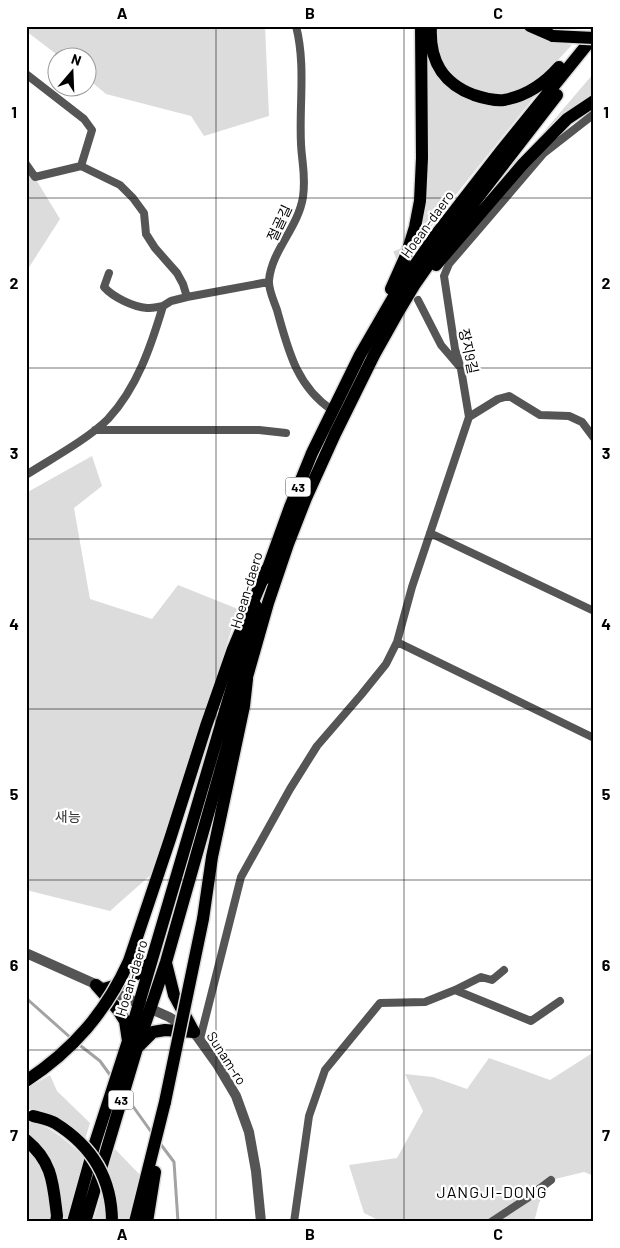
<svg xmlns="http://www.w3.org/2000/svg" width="620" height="1248" viewBox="0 0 620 1248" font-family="Barlow,'Noto Sans KR',sans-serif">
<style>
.green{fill:#dcdcdc}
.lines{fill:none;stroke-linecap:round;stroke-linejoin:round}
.stream{stroke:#a3a3a3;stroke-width:3}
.minor-tunnel{stroke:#d9d9d9;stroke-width:8;stroke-dasharray:8 4;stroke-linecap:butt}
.primary-casing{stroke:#dbdbdb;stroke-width:15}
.trunk-casing{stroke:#dbdbdb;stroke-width:15}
.minor{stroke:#555;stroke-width:8}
.tertiary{stroke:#555;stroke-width:10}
.primary{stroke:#000;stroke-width:12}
.trunk{stroke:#000;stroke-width:12}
.primary-bridge-casing{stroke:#dbdbdb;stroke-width:15;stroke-linecap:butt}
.trunk-bridge-casing{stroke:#dbdbdb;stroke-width:15;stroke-linecap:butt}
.primary-bridge{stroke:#000;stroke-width:12}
.trunk-bridge{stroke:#000;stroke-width:12}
.grid{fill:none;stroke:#000;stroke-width:1;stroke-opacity:0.55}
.labels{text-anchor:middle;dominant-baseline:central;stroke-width:4.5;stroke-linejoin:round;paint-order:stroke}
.shield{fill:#fff;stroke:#4c4c4c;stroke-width:1}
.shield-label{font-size:12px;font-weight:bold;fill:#000}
.street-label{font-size:14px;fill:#000;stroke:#fff}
.park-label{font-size:14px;fill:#333;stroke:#fff}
.quarter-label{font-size:16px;letter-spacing:1px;fill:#000;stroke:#fff}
.neatline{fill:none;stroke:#000;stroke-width:2}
.grid-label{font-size:16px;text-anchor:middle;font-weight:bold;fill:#000}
</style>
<rect width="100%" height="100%" fill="#fff"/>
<path class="green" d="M26,26H265L269,116L204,136L191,116L106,94L88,79V58L60,57L26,31Z
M435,26H516L541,38L572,45C562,55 542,79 531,86C498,105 450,89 437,53C434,46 435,34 435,26Z
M425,36L438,77L474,100L540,90L438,217L412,255Z
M593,74L594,97L523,156Z
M26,163L60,219L26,272Z
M92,456L102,486L74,508L90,599L152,619L178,585L238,609L154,872L110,911L26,890V493Z
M594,1052V1176L584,1172L551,1180L539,1203L534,1222H382L364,1213L349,1165L397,1158L423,1111L405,1074L433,1077L467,1089L489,1058L550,1080Z
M50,1075L57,1091L90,1123L85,1139C68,1123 50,1112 26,1109V1089Z
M26,1120C51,1126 66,1140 84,1157L66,1222H59L62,1196L53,1162L33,1139L26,1134Z
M26,1145C31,1151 36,1157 41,1164C50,1178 51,1205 50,1222H26Z
M115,1149L141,1176L129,1222H118C118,1203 116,1188 107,1171Z
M102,1192L107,1213V1222H93Z"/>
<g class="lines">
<path class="stream" d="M26,998L72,1039
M77,1043L100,1061L113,1079
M127,1098L152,1133
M159,1142L174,1162L178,1222"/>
<path class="minor-tunnel" d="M397,250L403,265"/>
<defs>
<path id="primary" d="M431,26C429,60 442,83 474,95C483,98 494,101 504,100C526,96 545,83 559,67
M530,26L553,36
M436,265L523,164L567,119L594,101
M391,289L407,253L415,227L420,201L422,158L421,26
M264,579L290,507L312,453L360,355L397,291L435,236L501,151L594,36
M166,963L174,995L194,1032
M107,988L127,982L151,962
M128,1041L256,606
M137,1048L166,962L268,603L288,544L306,498L335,434L374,355L397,314L415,284L452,231L557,95"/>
<path id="trunk" d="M203,919L212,857L244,706L247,679
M129,961L170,839L206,726L233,649L267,569
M26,1140C53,1162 53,1184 57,1216L56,1222
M73,1222L95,1143L128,1041L125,1021L118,1010L96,985
M85,1222L137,1048L153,1032L165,1030L194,1032
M135,1222L165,1102
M147,1222L155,1172"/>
</defs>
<use href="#primary" class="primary-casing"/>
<use href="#trunk" class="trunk-casing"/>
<path class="minor" d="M296,26C306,65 299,104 301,144C302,164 306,175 303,197C298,228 272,250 269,280C268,289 274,301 277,310C288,349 296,386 332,410
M26,74L84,119L92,130L81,166L120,185L133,198L144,213L146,234L155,248L177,273L183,284L187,297L268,282
M26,164L35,177L81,166
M109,273L104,287C113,297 133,307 147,308C152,308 157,307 163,306
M418,300L441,345L459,366
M469,417L498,399L509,396L540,415L569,416L582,422L594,438
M95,430H259L286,433
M26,475C51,459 88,439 108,419C137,388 151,346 163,306L171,301L187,297
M430,533L594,611
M397,642L412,587L469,417L461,369L455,349L444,276L449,264L544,153L594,114
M455,990L481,977L492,980L504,970
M200,1039L241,877L290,789L317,746L361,695L386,664L397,642L594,738
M294,1222L309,1116L325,1070L380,1003L425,1002L455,990L531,1021L560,1001
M491,1222L526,1199L551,1180"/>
<path class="tertiary" d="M26,953L169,1017L194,1032L217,1064L236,1096L249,1132L256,1171L261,1222"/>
<use href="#primary" class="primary"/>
<use href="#trunk" class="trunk"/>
<defs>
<path id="primary-bridge" d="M553,36L594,38"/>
<path id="trunk-bridge" d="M26,1081C73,1050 106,1012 129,961
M165,1102L203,919
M33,1116C40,1118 48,1119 55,1123C92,1146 112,1179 112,1222"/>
</defs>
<use href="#primary-bridge" class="primary-bridge-casing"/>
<use href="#trunk-bridge" class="trunk-bridge-casing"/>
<use href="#primary-bridge" class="primary-bridge"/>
<use href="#trunk-bridge" class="trunk-bridge"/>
</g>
<path class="grid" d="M216,26V1222M404,26V1222M26,198H594M26,368H594M26,539H594M26,709H594M26,880H594M26,1050H594"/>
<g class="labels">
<g class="shield">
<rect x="285.5" y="477.5" width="25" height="19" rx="4"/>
<rect x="108.5" y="1090.5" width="25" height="19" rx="4"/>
</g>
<g class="shield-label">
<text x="298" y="487">43</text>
<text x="121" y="1100">43</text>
</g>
<g class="street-label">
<text transform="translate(279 223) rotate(-65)">절골길</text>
<text transform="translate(427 224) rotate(-54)">Hoean-daero</text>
<text transform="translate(469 351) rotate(78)">장지9길</text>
<text transform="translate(246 590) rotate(-73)">Hoean-daero</text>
<text transform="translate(131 978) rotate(-73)">Hoean-daero</text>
<text transform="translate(227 1058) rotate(57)">Sunam-ro</text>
</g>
<g class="park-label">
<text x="68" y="816">새능</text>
</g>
<g class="quarter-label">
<text x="492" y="1191">JANGJI-DONG</text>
</g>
</g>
<rect width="620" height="1248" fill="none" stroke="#ffffff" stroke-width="55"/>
<g transform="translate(72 72) rotate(19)"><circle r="24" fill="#ffffff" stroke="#999999"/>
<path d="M0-4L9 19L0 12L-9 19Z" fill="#000000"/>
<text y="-8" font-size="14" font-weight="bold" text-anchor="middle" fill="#000000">N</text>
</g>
<rect x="28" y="28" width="564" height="1192" class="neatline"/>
<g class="grid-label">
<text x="122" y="19">A</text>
<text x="310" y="19">B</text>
<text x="498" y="19">C</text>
<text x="14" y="118">1</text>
<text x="606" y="118">1</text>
<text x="14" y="289">2</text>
<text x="606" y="289">2</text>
<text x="14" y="459">3</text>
<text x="606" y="459">3</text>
<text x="14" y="630">4</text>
<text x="606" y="630">4</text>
<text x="14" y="800">5</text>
<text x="606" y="800">5</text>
<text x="14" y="971">6</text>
<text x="606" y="971">6</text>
<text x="14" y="1141">7</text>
<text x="606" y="1141">7</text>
<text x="122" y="1240">A</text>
<text x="310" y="1240">B</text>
<text x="498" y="1240">C</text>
</g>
</svg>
